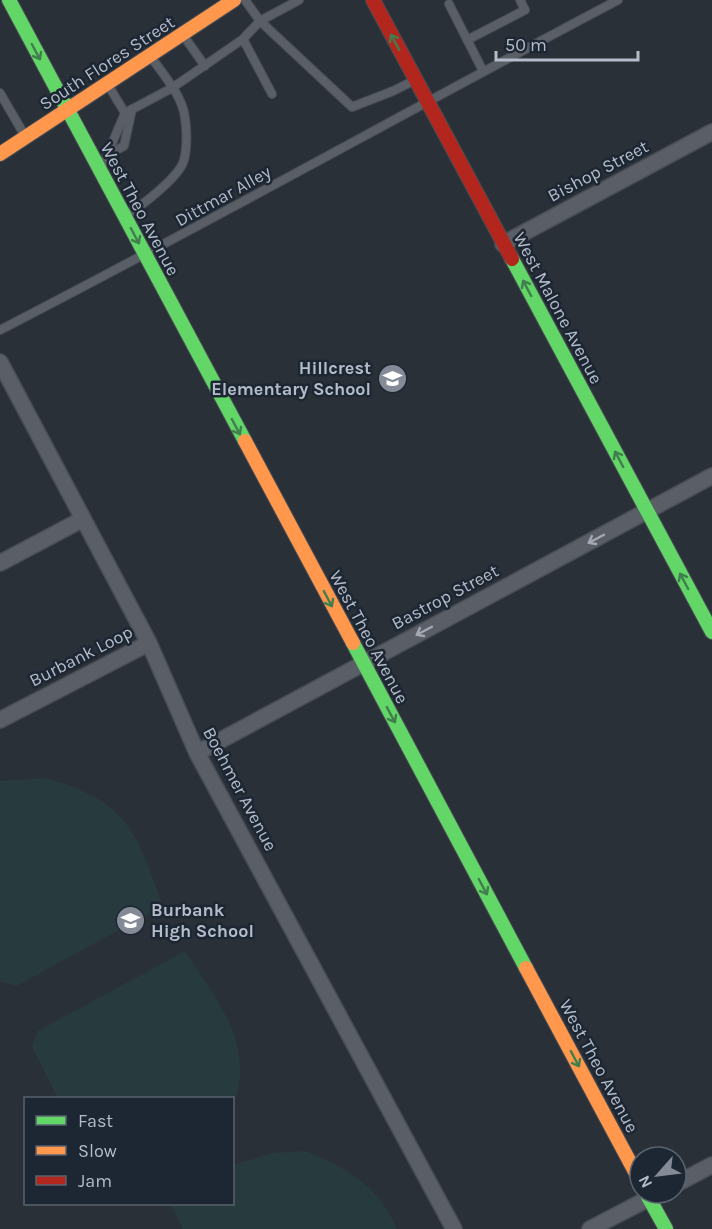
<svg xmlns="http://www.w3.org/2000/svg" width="712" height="1229" viewBox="0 0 712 1229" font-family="Karla,sans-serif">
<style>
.green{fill:#273a3e}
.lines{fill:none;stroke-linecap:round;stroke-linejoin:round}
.lane-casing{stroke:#484c53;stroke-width:10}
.street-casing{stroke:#484c53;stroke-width:18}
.fast-casing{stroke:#484c53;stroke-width:16}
.slow-casing{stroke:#484c53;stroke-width:16}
.jam-casing{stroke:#484c53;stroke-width:16}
.lane{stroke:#5a5e66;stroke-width:8}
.street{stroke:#5a5e66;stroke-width:15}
.fast{stroke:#63d668;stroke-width:14}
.slow{stroke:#ff974d;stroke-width:14}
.jam{stroke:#b3261e;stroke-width:14}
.oneway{stroke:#407e4e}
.oneway2{stroke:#a2a9b5}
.labels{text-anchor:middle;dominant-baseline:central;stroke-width:5;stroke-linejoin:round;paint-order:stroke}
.street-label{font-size:18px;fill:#b4bcc9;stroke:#1d2633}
.poi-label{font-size:18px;font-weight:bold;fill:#b4bcc9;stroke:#1d2633;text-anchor:end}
</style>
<rect width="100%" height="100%" fill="#2a3038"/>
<path class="green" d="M46,778C129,802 136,831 163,906L16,986L0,981V781Z
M185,951C216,999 257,1045 233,1106L232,1098H58L32,1047L38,1031Z
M306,1151C347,1168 379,1186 397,1229H183L170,1204H232L233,1165L272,1153Z"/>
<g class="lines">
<defs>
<path id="lane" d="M245,0L260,21L352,107L393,91L413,81
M449,4L483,71
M183,35L205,66
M467,40L525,10L520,0
M108,85L125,113L172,88L243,39
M0,93L25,136
M272,94L243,39L260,21L299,0
M107,155L124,146L132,109
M102,167L125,113
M127,214C142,206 180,176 184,160C187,149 187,130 185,118C183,97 163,74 151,57
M0,330C208,223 411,109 618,0"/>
<path id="street" d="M503,244L712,132
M0,362L149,643L197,753L454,1229
M0,563L83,519
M0,720L149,643
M197,753L712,476
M676,1184L712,1165
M590,1229L659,1193"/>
<path id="fast" d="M9,0L245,441
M512,259L712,632
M353,643L526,968
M646,1193L666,1229"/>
<path id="slow" d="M0,154L234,0
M245,441L353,643
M526,968L640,1181"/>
<path id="jam" d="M373,0L512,259"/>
</defs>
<use href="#lane" class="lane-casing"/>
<use href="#street" class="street-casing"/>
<use href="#fast" class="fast-casing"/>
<use href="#slow" class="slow-casing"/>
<use href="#jam" class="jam-casing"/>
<use href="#lane" class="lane"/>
<use href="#street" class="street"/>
<use href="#fast" class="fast"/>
<use href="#slow" class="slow"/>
<use href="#jam" class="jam"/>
</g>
<defs><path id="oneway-shaft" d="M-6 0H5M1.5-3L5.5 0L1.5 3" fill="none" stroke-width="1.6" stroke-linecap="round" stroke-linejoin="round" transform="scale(1.5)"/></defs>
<g class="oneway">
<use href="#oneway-shaft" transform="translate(395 42) rotate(-118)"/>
<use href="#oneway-shaft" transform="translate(36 52) rotate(62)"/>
<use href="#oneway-shaft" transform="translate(135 236) rotate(62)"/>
<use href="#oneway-shaft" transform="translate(527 288) rotate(-118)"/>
<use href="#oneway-shaft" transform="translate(236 427) rotate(62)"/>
<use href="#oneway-shaft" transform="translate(619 459) rotate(-118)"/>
<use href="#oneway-shaft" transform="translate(684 581) rotate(-118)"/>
<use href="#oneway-shaft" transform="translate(328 599) rotate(62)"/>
<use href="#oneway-shaft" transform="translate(391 715) rotate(62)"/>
<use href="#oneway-shaft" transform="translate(483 887) rotate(62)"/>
<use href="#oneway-shaft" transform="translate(575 1059) rotate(62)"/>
</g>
<g class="oneway2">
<use href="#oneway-shaft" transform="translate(596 539) rotate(152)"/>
<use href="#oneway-shaft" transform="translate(424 631) rotate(152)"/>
</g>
<defs>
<symbol id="school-disc" viewBox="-11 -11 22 22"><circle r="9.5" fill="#848b96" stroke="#1d2633"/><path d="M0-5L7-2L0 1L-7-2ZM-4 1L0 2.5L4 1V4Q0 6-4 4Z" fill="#fff"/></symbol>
</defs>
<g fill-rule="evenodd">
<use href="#school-disc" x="376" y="362" width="33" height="33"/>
<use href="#school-disc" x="114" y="904" width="33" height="33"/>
</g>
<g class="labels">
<g class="street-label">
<text transform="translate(107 63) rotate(-33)">South Flores Street</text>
<text transform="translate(598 171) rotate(-28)">Bishop Street</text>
<text transform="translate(223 196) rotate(-29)">Dittmar Alley</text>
<text transform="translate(140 209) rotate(62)">West Theo Avenue</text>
<text transform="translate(558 308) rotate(62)">West Malone Avenue</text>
<text transform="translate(445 597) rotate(-28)">Bastrop Street</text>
<text transform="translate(369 637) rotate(62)">West Theo Avenue</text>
<text transform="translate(81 656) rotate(-27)">Burbank Loop</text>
<text transform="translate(240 789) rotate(62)">Boehmer Avenue</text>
<text transform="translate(599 1066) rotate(62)">West Theo Avenue</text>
</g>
<g class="poi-label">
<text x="371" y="368">Hillcrest<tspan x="371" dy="21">Elementary School</tspan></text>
<text x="151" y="910" text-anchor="start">Burbank<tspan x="151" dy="21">High School</tspan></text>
</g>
</g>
<rect x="24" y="1097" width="210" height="108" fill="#1d2633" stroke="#59626f" stroke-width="1.5"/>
<rect x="36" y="1116" width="30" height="9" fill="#63d668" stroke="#59626f" stroke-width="1.5"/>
<text x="78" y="1127" font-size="18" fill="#b4bcc9">Fast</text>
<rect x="36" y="1146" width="30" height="9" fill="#ff974d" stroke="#59626f" stroke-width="1.5"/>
<text x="78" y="1157" font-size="18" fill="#b4bcc9">Slow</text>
<rect x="36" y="1176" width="30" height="9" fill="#b3261e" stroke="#59626f" stroke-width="1.5"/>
<text x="78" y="1187" font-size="18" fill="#b4bcc9">Jam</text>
<g transform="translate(658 1175) rotate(242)"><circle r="28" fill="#1d2633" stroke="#59626f" stroke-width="1.5"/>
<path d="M0-4.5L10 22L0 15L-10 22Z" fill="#848b96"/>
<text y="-9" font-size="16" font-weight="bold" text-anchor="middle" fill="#b4bcc9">N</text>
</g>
<path d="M496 51v9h142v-9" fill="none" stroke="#b4bcc9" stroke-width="3"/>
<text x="505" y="51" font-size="18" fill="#b4bcc9" stroke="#1d2633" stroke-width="4.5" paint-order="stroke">50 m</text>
</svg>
